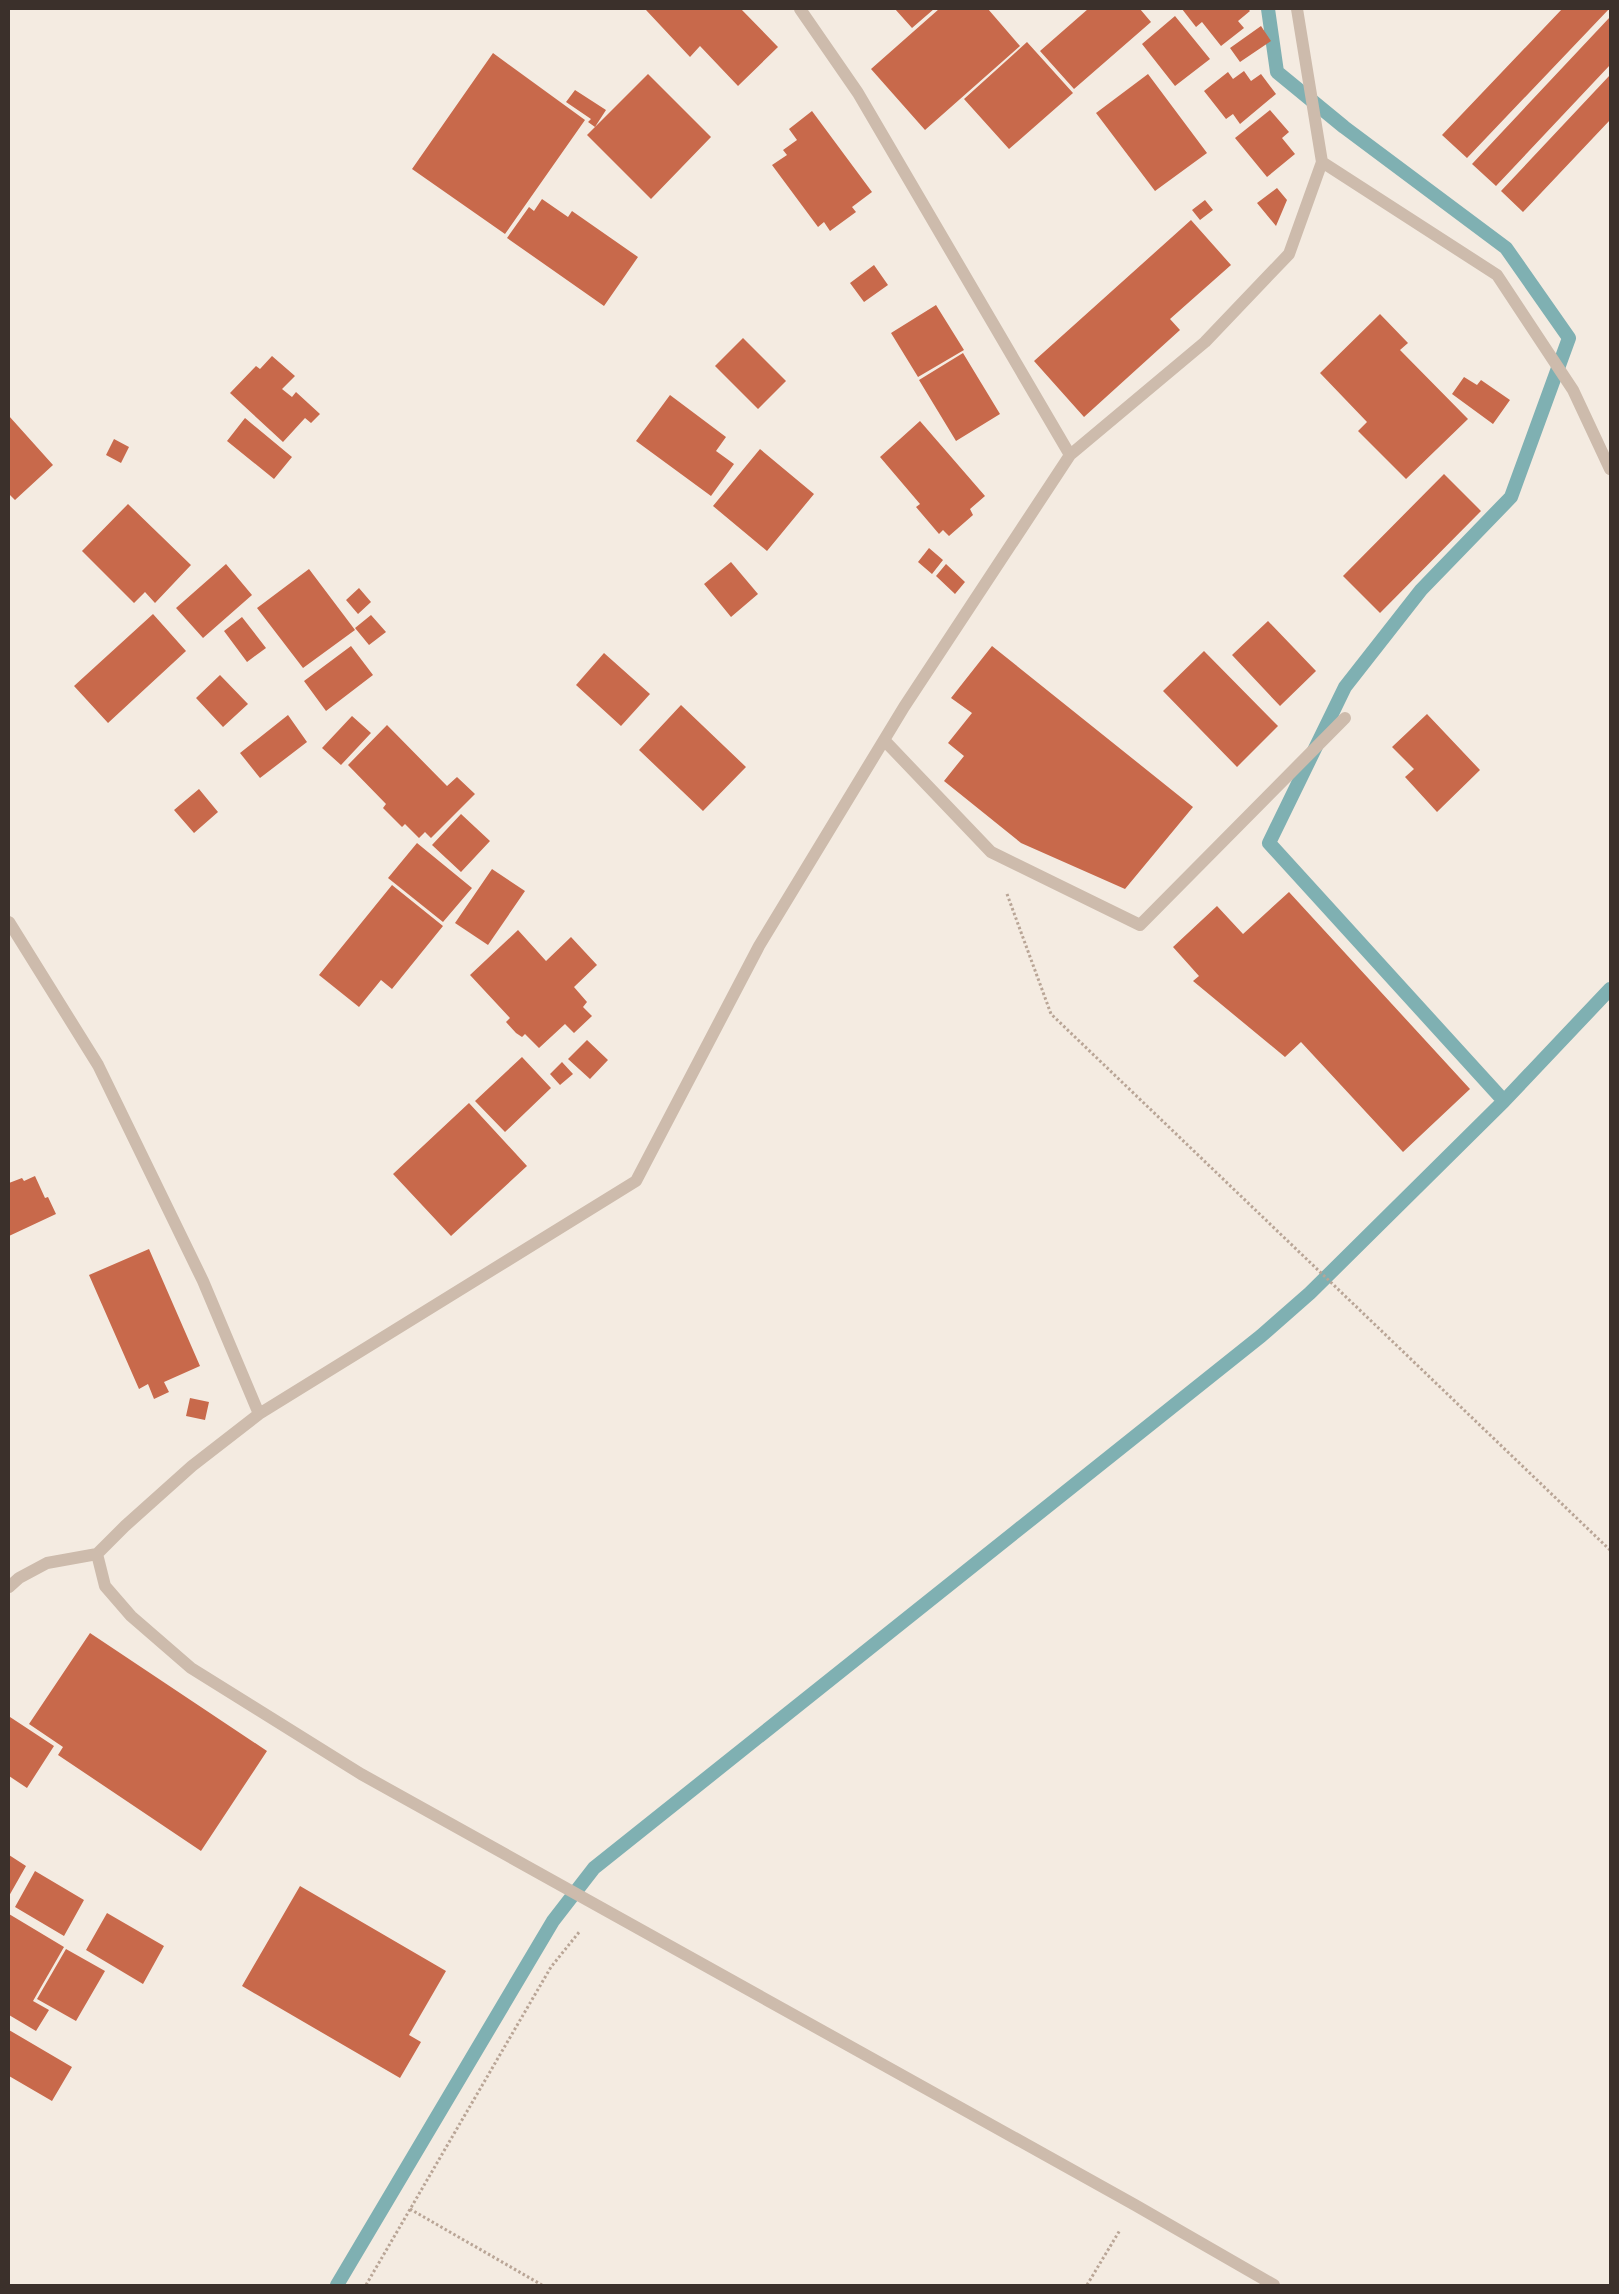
<svg xmlns="http://www.w3.org/2000/svg" width="1619" height="2294" viewBox="0 0 1619 2294" font-family="'Asap Condensed',sans-serif">
<style>
.lines{fill:none;stroke-linecap:round;stroke-linejoin:round}
.stream{stroke:#7fb0b2;stroke-width:14}
.building{fill:#c8694b}
.path{stroke:#b9a596;stroke-width:3;stroke-dasharray:2.5 2.5;stroke-linecap:butt}
.minor{stroke:#cdbbac;stroke-width:12}
</style>
<rect width="100%" height="100%" fill="#f4ebe1"/>
<g class="lines">
<path class="stream" d="M1268,9L1277,72L1344,127L1506,248L1569,338L1511,497L1421,590L1345,687L1269,843L1504,1101
M337,2285L553,1921L594,1868L1261,1336L1310,1293L1504,1101L1610,989"/>
</g>
<path class="building" d="M647,9H741L778,47L738,86L700,46L690,57L646,10Z
M895,9H934L912,28Z
M939,9H988L1020,46L925,130L871,69Z
M1088,9H1140L1151,22L1074,89L1040,51Z
M1182,9H1248L1250,11L1238,21L1244,28L1221,46L1202,22L1196,27Z
M1562,9H1609L1467,158L1442,135Z
M1175,16L1210,59L1175,86L1142,44Z
M1610,17V65L1496,186L1472,164Z
M1261,26L1271,41L1240,62L1230,48Z
M1027,42L1073,93L1009,149L964,99Z
M493,53L585,120L505,234L412,169Z
M1244,71L1251,81L1261,74L1276,94L1240,124L1233,114L1226,119L1204,91L1228,72L1233,79Z
M648,74L711,137L651,199L587,135Z
M1148,74L1207,153L1155,191L1096,113Z
M1610,75V120L1523,212L1501,191Z
M575,90L606,110L595,127L588,122L591,119L566,102Z
M1270,110L1289,132L1282,138L1295,154L1267,177L1235,138Z
M812,111L872,192L852,207L856,212L830,231L824,222L818,227L772,165L787,155L783,150L797,140L789,129Z
M1277,188L1287,200L1276,226L1257,203Z
M542,199L568,217L572,211L638,257L604,306L507,238L529,207L534,211Z
M1205,200L1213,210L1200,220L1192,210Z
M1191,220L1231,265L1170,319L1180,330L1084,417L1034,361Z
M874,265L888,285L864,302L850,283Z
M936,305L964,350L918,377L891,333Z
M1380,314L1408,343L1400,350L1468,419L1406,479L1358,431L1367,422L1320,373Z
M743,338L786,381L758,409L715,366Z
M963,353L1000,414L956,441L919,380Z
M272,356L295,376L282,389L292,397L296,392L320,414L311,423L305,418L283,442L230,393L256,366L260,369Z
M1464,377L1477,385L1481,380L1510,400L1493,424L1452,394Z
M670,395L726,437L716,451L734,464L711,496L636,441Z
M9,416L53,465L15,500L9,494Z
M245,418L292,457L274,479L227,441Z
M920,421L985,496L970,509L973,515L949,536L943,530L939,534L916,507L920,504L880,457Z
M114,439L129,447L121,463L106,455Z
M760,449L814,494L767,551L713,506Z
M1444,474L1481,511L1380,613L1343,576Z
M128,504L191,565L155,603L145,592L134,603L82,551Z
M929,548L943,560L932,574L918,562Z
M731,562L758,594L731,617L704,584Z
M226,564L252,595L203,638L176,608Z
M946,564L965,582L955,594L936,576Z
M309,569L355,630L303,668L257,608Z
M359,588L371,602L358,614L346,600Z
M153,614L186,651L108,723L74,686Z
M371,615L386,632L369,645L355,628Z
M242,617L266,648L247,662L224,631Z
M1268,621L1316,671L1280,706L1232,655Z
M351,646L373,675L326,711L304,681Z
M992,646L1193,807L1125,889L1021,843L944,781L964,756L948,743L972,713L951,698Z
M1204,651L1278,726L1237,767L1163,691Z
M604,653L650,694L621,726L576,685Z
M220,675L248,704L223,727L196,698Z
M681,705L746,767L703,811L639,750Z
M1427,714L1480,770L1437,812L1405,777L1414,769L1392,747Z
M288,715L307,742L260,778L240,753Z
M352,716L371,733L341,765L322,748Z
M387,725L447,786L457,777L475,794L431,838L425,832L419,838L405,824L402,827L383,808L386,804L348,765Z
M199,789L218,812L194,833L174,810Z
M461,814L490,841L461,872L432,845Z
M417,843L472,888L443,922L388,878Z
M492,869L525,891L488,945L455,923Z
M392,885L443,926L392,989L381,980L359,1007L319,975Z
M1289,892L1470,1089L1403,1152L1301,1042L1285,1057L1193,981L1199,976L1173,947L1217,906L1243,934Z
M518,930L546,961L571,937L597,965L574,987L587,1002L583,1007L592,1016L574,1033L565,1024L539,1048L525,1034L522,1037L516,1033L506,1022L510,1018L470,975Z
M587,1040L608,1060L590,1079L568,1059Z
M522,1057L551,1088L505,1132L475,1101Z
M562,1062L573,1074L560,1085L550,1074Z
M469,1103L527,1166L451,1236L393,1174Z
M35,1176L45,1198L48,1197L56,1214L9,1236V1183L22,1178L24,1181Z
M149,1249L200,1366L164,1382L169,1392L154,1399L148,1384L139,1389L89,1275Z
M190,1398L209,1402L205,1420L186,1416Z
M90,1633L267,1751L201,1851L58,1755L63,1747L29,1724Z
M10,1717L54,1746L27,1788L9,1776Z
M9,1855L26,1866L9,1896Z
M35,1871L84,1900L64,1936L15,1907Z
M300,1886L446,1971L409,2035L421,2042L400,2078L242,1986Z
M107,1913L164,1946L143,1984L86,1950Z
M9,1914L64,1947L33,2001L49,2010L36,2031L9,2015Z
M66,1949L105,1971L76,2021L37,1999Z
M9,2030L72,2067L52,2101L9,2076Z"/>
<g class="lines">
<path class="path" d="M1007,894L1051,1014L1610,1550
M410,2209L542,2285
M366,2285L551,1967L580,1931
M1087,2285L1120,2230"/>
<path class="minor" d="M800,9L858,93L1070,455
M1322,162L1497,275L1573,390L1610,469
M884,740L991,852L1140,925L1345,718
M9,922L98,1065L203,1281L259,1414
M97,1554L105,1586L131,1616L191,1668L361,1774L1135,2205L1274,2285
M9,1587L19,1578L47,1563L97,1554L125,1526L192,1466L259,1414L636,1181L759,946L904,707L1070,455L1205,342L1289,254L1322,162L1297,9"/>
</g>
<rect width="1619" height="2294" fill="none" stroke="#3b302b" stroke-width="20"/>
</svg>
